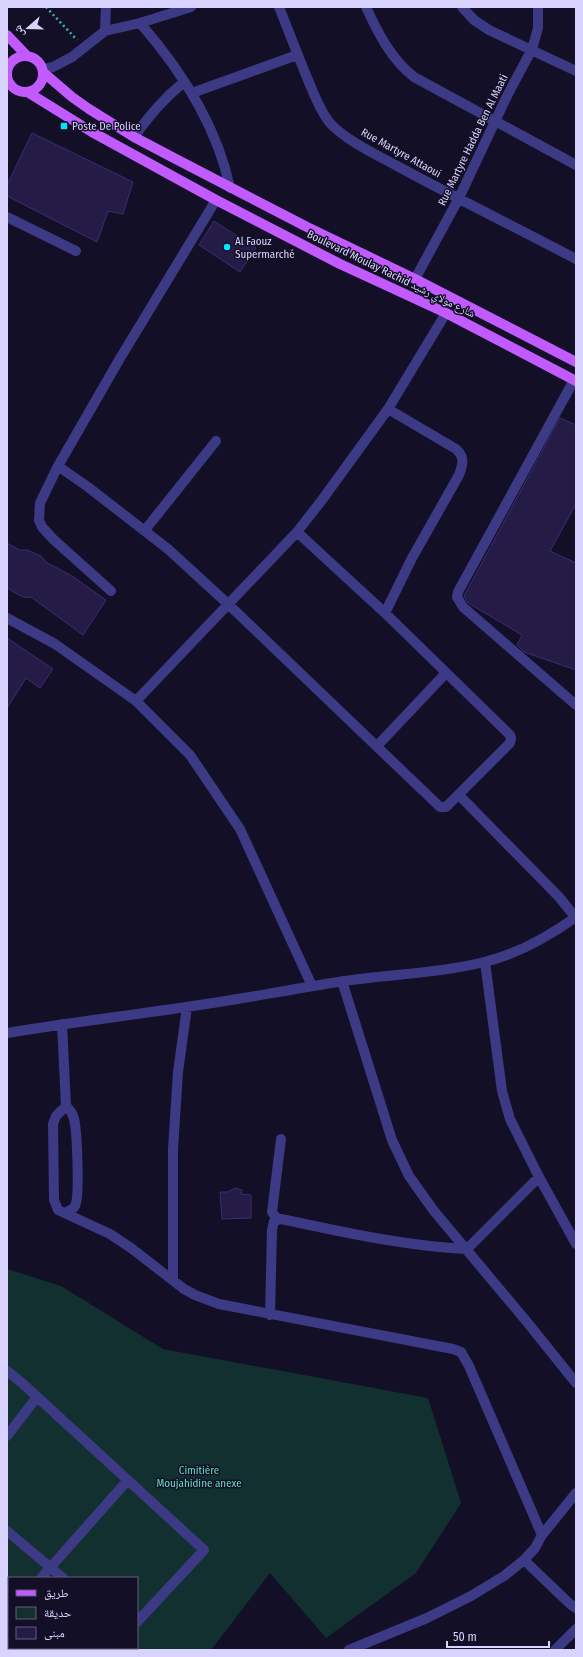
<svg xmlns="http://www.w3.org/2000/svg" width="583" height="1657" viewBox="0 0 583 1657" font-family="'Fira Sans Condensed','Noto Naskh Arabic',sans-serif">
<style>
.green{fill:#12302f;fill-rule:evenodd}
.building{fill:#241b47;stroke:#3b2d73}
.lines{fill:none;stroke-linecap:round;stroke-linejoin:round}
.path{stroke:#2fb8b0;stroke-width:2.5;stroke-dasharray:2 3;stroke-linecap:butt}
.minor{stroke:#3d3a85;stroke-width:10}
.major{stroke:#c25bff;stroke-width:10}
.poi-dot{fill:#00e5ff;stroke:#130f26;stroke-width:1.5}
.labels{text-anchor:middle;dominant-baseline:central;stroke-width:3;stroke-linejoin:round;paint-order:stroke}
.poi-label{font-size:11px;fill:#d9d4ff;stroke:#130f26;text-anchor:start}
.street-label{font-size:11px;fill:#d9d4ff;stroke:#130f26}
.park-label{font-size:11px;fill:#5fe0c0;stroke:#130f26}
</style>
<rect width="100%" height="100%" fill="#130f26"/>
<path class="green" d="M7,1269L61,1286L163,1349L428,1398L461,1503L416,1573L326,1638L270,1573L211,1650H7ZM9,1578H137V1648H9Z"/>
<path class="building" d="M32,133L133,182L123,214L108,211L97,242L7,196V185Z
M214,221L256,248L240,272L199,245Z
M560,418L576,425V504L550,551L576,563V670L524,652L517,645L522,635L468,603L464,596Z
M7,543L19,550H27L41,556L46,562L72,576L106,600L83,635L31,597L26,598L21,596L7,588Z
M7,638L53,669L40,688L26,678L7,708Z
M235,1188L242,1190L241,1194L251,1195V1218L222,1219L220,1192H228Z"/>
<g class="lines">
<path class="path" d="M46,7L77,40"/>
<path class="minor" d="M279,7C289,32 298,56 308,80C314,94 320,111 330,123C345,140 379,156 399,167C458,199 517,228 576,259
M366,7C378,33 391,59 414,77L576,165
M462,7L474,20L489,30L576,71
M140,23C181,70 217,126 230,188
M105,31L106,7
M43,69L53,67L72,57L105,31L140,23L191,7
M192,93L297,55
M134,137C150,115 163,99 184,82
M7,217L76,251
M415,279L459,198L507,96L532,49L538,28V7
M574,380L458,592L457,597L463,607L576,705
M58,466L88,487L168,549L228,604L440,807H446L510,743L511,738L510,735L385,613L297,532
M145,530L216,441
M111,591L53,539L42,527L39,520L40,503L58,466L119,360L216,200
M385,613L412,558L459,475C463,464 465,457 456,449L388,409
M7,618L55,644L136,701L190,755L240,829L312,986
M136,701L297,532L322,500L388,409L446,313
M377,746L446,673
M459,795L559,897L576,918
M485,962L502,1091L510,1119L539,1177L576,1244
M342,981L392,1140L409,1176L434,1211L527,1322L576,1383
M62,1024L66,1106L56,1116L53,1124L54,1200L58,1210L110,1234L131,1248L184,1289L195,1295L219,1304L453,1349L461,1352L469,1366L542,1535
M7,1033C67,1023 126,1016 186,1007C237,1000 287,990 338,982C387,974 436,974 484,962C518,954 548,937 576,917
M65,1213C68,1211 73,1210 75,1206C80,1197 77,1131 74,1119C73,1113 70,1110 66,1106
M278,1220L272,1212L281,1139
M173,1280V1149L178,1072L187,1007
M270,1315L272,1230L274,1221L281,1219C343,1232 404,1246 467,1249L539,1177
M7,1371L22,1383L204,1550L137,1622
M7,1436L37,1397
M7,1531L63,1578
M524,1560L570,1604L576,1608
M41,1578L128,1480
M7,1621L9,1618
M112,1650L114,1648
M349,1650L427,1618L471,1596L504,1576L524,1560L535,1548L542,1535L576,1493
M555,1650L576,1629"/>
<path class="major" d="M7,35L27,56
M7 74a18 18 0 1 1 36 0a18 18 0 1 1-36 0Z
M44,73L72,97L89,109L134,137L172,157L307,227L415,279L576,362
M29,93L92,132L216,200L340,264L446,313L576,381"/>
</g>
<g class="poi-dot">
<rect x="60" y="122" width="8" height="8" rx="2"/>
<circle cx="227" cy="247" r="4"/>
</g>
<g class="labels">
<g class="poi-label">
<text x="72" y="126">Poste De Police</text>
<text x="235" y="241">Al Faouz<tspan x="235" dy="13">Supermarché</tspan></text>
</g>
<g class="street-label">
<text transform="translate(473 140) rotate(-64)">Rue Martyre Hadda Ben Al Maati</text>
<text transform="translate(401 153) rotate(29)">Rue Martyre Attaoui</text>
<text transform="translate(391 274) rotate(26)">Boulevard Moulay Rachid شارع مولاي رشيد</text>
</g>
<g class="park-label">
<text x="199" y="1470">Cimitière<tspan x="199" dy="13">Moujahidine anexe</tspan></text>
</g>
</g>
<rect width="583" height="1657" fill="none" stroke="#d9d4ff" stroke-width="16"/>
<rect x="8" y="1577" width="130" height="72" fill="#130f26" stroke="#625e7d"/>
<rect x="16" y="1590" width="20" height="6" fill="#c25bff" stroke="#625e7d"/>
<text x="44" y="1597" font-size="12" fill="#d9d4ff">طريق</text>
<rect x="16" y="1607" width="20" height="12" fill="#12302f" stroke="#625e7d"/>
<text x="44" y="1617" font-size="12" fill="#d9d4ff">حديقة</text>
<rect x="16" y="1627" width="20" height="12" fill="#241b47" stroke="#625e7d"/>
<text x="44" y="1637" font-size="12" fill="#d9d4ff">مبنى</text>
<g transform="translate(28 28) rotate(250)" stroke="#130f26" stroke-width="3" paint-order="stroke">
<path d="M0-3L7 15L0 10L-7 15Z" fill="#d9d4ff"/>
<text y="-6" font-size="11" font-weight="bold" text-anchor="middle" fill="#d9d4ff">ش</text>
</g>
<path d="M447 1641v6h102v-6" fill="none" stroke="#d9d4ff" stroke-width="2"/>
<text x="453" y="1641" font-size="12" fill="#d9d4ff" stroke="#130f26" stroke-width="3" paint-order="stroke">50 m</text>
</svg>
